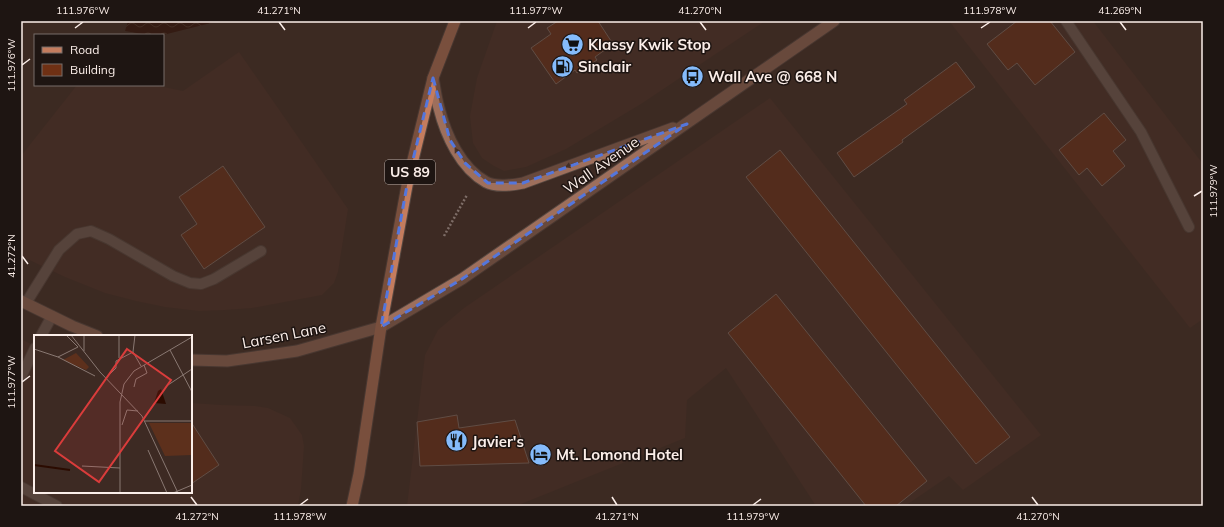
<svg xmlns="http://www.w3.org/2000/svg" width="1224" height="527" viewBox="0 0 1224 527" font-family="Mulish,sans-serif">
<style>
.built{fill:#493026}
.water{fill:url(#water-waves)}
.building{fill:#6f3014;stroke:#8c766d}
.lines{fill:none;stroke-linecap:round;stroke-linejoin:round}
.service-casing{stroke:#574841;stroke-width:12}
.secondary-casing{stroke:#574841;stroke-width:13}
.primary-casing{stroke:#574841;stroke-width:13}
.path{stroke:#7e6d67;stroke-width:2.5;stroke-dasharray:2 2;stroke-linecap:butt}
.service{stroke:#776259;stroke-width:10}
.secondary{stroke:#9e6f5c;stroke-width:11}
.primary{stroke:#c47c5e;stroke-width:11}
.oneway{fill:#4b342c}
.marked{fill:none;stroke:#5476dc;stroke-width:3;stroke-dasharray:8 5;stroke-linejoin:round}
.ticks{fill:none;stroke:#fbeee9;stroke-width:1.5}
.labels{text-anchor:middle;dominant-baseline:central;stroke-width:3;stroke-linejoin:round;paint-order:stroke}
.shield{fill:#1e1512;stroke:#b9ada8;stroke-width:1}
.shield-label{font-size:14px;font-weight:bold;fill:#fbeee9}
.poi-label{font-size:15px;font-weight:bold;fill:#fbeee9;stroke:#1e1512;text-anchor:start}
.street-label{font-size:15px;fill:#fbeee9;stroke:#1e1512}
.inset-river{fill:none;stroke:#2b0b00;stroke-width:2}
.inset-road{fill:none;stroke:#897872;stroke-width:1}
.view{fill:#da3c3b;fill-opacity:0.15;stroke:#da3c3b;stroke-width:2}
.inset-edge{fill:none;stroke:#fbeee9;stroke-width:2}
.neatline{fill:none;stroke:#fbeee9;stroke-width:1.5}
.ticks-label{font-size:10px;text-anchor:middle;fill:#fbeee9}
</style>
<defs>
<pattern id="water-waves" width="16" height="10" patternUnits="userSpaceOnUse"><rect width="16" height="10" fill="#2b0b00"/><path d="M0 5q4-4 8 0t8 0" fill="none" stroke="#4b2f25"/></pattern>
</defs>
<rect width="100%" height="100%" fill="#3d2a23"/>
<path class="built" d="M497,21H765L641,104L566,149L526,167L504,171L494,166L482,158L473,143L470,116L477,78Z
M949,21H1093L1203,164V319L1190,328Z
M239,52L348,209L338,272L334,283L322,295L252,308L225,310L199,311L165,307L136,301L105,293L65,277L21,256V156L77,85H154L183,91Z
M770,98L1041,435L963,490L949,476L905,506H816L726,368L687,400L685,438L516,506H407L425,355L438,330L464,308Z
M21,339L35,346V492H191V403L221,405L255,406L268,408L290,418L302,435L304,446L301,489L298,506H21Z"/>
<path class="water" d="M128,21H219L163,35H148L125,31Z"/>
<path class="building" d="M558,21H598L613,44L595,57L597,60L577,73L575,70L556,84L531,48L551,34L547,28Z
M1017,21H1050L1075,52L1035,85L1017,63L1008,70L987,44Z
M956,62L975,87L902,140L903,142L854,177L837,153L907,104L904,100Z
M1104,113L1126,140L1113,151L1125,166L1102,186L1087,168L1079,175L1059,150Z
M780,150L1010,437L976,464L746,177Z
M223,166L265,227L204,269L181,235L197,224L179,197Z
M776,294L927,481L896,506H866L728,333Z
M457,415L459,428L515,420L529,463L420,466L417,422Z
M191,422L219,465L191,484Z"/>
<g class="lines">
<defs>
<path id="service" d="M1066,21L1141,132L1189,227
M26,303L59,250L77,234L91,231L109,239L173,276L190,283L201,284L214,279L261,251
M41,336L52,316
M21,377L35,348
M21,487L57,506"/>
<path id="secondary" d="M433,78C435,88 436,98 439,108C446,136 461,168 486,182C495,187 513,185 523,183L673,128
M21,301L72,326L97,336
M191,360L227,361L297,351L381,327L462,279L834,21"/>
<path id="primary" d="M352,506L359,474L381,327L408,180L433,78L455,21"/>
</defs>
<use href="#service" class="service-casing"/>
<use href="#secondary" class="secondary-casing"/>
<use href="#primary" class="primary-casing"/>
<path class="path" d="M444,236L467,195"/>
<use href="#service" class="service"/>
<use href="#secondary" class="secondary"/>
<use href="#primary" class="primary"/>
</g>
<defs><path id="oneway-solid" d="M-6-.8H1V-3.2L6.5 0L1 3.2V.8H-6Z"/></defs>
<g class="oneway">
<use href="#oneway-solid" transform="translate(458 153) rotate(-122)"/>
<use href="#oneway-solid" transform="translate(571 165) rotate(160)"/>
</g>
<path d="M0 0H1224V527H0ZM433,78L450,140L465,163L488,183H523L687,124L462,279L381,327L408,180Z" fill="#3d2a23" fill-opacity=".55" fill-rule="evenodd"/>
<path class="marked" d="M433,78L450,140L465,163L488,183H523L687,124L462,279L381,327L408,180Z"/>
<path class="ticks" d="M279,22L285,30M700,22L706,30M1120,22L1126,30M75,28L83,22M528,28L536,22M981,28L990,22M22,65L30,59M1194,196L1202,191M22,256L28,264M22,382L30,376M191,497L197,505M612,497L617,505M1032,497L1038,505M300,505L308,499M753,505L761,499"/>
<defs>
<symbol id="supermarket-disc" viewBox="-11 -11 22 22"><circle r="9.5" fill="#85bbfb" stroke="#1e1512"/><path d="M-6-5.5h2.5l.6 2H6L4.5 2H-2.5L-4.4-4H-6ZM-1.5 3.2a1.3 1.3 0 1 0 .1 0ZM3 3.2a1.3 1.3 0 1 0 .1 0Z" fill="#111"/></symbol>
<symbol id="fuel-disc" viewBox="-11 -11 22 22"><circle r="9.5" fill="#85bbfb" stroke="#1e1512"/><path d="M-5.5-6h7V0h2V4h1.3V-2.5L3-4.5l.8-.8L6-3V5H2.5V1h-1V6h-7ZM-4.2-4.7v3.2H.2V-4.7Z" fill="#111"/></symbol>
<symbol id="bus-disc" viewBox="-11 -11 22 22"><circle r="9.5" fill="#85bbfb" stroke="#1e1512"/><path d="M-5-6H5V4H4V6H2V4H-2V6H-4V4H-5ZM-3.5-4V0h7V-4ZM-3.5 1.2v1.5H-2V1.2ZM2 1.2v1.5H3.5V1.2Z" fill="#111"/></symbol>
<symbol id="restaurant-disc" viewBox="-11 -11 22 22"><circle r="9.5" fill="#85bbfb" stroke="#1e1512"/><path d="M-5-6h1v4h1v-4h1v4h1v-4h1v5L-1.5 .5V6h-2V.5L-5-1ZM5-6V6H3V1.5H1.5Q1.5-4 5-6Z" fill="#111"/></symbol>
<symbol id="hotel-disc" viewBox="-11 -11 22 22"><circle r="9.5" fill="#85bbfb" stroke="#1e1512"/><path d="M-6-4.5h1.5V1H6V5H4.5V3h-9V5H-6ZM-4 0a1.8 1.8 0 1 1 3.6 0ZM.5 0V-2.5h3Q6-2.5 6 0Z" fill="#111"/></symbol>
</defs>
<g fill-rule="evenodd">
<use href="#supermarket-disc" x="560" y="32" width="25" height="25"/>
<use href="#fuel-disc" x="550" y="54" width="25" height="25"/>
<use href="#bus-disc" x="680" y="64" width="25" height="25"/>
<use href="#restaurant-disc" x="444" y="428" width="25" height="25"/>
<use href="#hotel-disc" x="528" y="442" width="25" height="25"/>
</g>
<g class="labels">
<rect class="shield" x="385" y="160" width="50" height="24" rx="3"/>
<g class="shield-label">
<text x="410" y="172">US 89</text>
</g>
<g class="poi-label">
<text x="588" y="44">Klassy Kwik Stop</text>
<text x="578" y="66">Sinclair</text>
<text x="708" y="76">Wall Ave @ 668 N</text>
<text x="472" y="441">Javier's</text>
<text x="556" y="454">Mt. Lomond Hotel</text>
</g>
<g class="street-label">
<text transform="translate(601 165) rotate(-35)">Wall Avenue</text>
<text transform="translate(284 335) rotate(-11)">Larsen Lane</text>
</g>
</g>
<g transform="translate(34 335)">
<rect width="158" height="158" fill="#3d2a23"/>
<path d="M42,18L55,32L52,35L29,25ZM115,88H158V120L131,121Z" fill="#5d301c"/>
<path d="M127,54L132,69L120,68L124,56Z" fill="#2b0b00"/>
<path class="inset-river" d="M0,130L36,135"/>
<path class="inset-road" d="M32,0L44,12M37,0L66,37L108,81L144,158M85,0V23M0,14L24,22L44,12M136,15L158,57M50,16V0M99,17L107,31M24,22L61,41M72,43L82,33V26L99,17L101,0M134,50L158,34M100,52L102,44L113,38L110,30M111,86H158M88,90L93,75L104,76M114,115L133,158M48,131L86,133M86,158V67L90,49L100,36L158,2M139,158L158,150"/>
<path class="view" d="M93,14L137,45L65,147L21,116Z"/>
<rect width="158" height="158" class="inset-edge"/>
</g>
<rect width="1224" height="527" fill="none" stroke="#1e1512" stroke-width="44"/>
<rect x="34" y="34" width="130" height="52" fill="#1e1512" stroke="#766c68"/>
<rect x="42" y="47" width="20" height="6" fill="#c47c5e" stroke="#766c68"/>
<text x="70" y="54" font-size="12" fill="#fbeee9">Road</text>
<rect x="42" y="64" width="20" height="12" fill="#6f3014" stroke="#766c68"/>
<text x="70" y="74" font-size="12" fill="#fbeee9">Building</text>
<rect x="22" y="22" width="1180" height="483" class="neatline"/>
<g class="ticks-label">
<text x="83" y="14">111.976°W</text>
<text x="279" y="14">41.271°N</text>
<text x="536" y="14">111.977°W</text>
<text x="700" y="14">41.270°N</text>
<text x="990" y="14">111.978°W</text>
<text x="1120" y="14">41.269°N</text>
<text transform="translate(11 65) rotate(-90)" y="4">111.976°W</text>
<text transform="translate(1213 191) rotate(-90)" y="4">111.979°W</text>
<text transform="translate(11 256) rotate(-90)" y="4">41.272°N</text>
<text transform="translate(11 382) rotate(-90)" y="4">111.977°W</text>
<text x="197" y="520">41.272°N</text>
<text x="300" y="520">111.978°W</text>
<text x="617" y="520">41.271°N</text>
<text x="753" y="520">111.979°W</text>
<text x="1038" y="520">41.270°N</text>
</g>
</svg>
